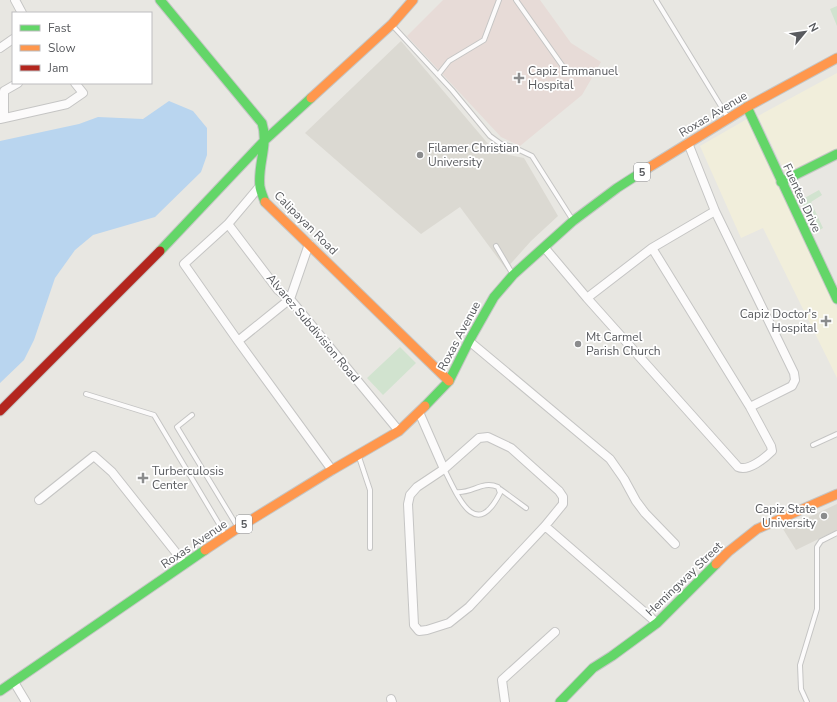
<svg xmlns="http://www.w3.org/2000/svg" width="837" height="702" viewBox="0 0 837 702" font-family="'Nunito Sans',sans-serif">
<style>
.commercial{fill:#f1eedb}
.education{fill:#dbd9d2}
.medical{fill:#e7dbd7}
.green{fill:#d1e3cf}
.water{fill:#b9d5ef}
.lines{fill:none;stroke-linecap:round;stroke-linejoin:round}
.lane-casing{stroke:#c5c5c4;stroke-width:6}
.street-casing{stroke:#c5c5c4;stroke-width:10}
.fast-casing{stroke:#c5c6c5;stroke-width:11}
.slow-casing{stroke:#c5c6c5;stroke-width:11}
.jam-casing{stroke:#c5c6c5;stroke-width:11}
.lane{stroke:#fcfbfb;stroke-width:4}
.street{stroke:#fcfbfb;stroke-width:8}
.fast{stroke:#63d668;stroke-width:9}
.slow{stroke:#ff974d;stroke-width:9}
.jam{stroke:#b3261e;stroke-width:9}
.poi-dot{fill:#8b8c8d;stroke:#fff;stroke-width:1.5}
.labels{text-anchor:middle;dominant-baseline:central;stroke-width:3.5;stroke-linejoin:round;paint-order:stroke}
.shield{fill:#fff;stroke:#8b8c8f;stroke-width:1}
.shield-label{font-size:11px;font-weight:bold;fill:#595b5f}
.poi-label{font-size:12px;fill:#595b5f;stroke:#fff;text-anchor:start}
.street-label{font-size:12px;fill:#595b5f;stroke:#fff}
</style>
<rect width="100%" height="100%" fill="#e8e7e2"/>
<path class="commercial" d="M837,73V150L787,176L758,116Z
M747,119L837,308V378L763,228L741,238L700,146Z"/>
<path class="education" d="M401,41L495,152L524,158L558,216L531,241L506,269L460,207L421,234L305,133Z
M837,504V530L796,550L783,529Z"/>
<path class="medical" d="M443,0H540L571,43L601,62L582,95L520,146L501,137L407,36Z"/>
<path class="green" d="M837,6V26L830,9Z
M819,190L822,195L811,202L823,228L814,233L801,200Z
M400,347L416,363L383,395L367,378Z"/>
<path class="water" d="M169,101L193,111L207,128V155L201,172L155,217L93,235L75,250L55,278L34,340L24,360L0,383V141L79,124L98,117L143,119Z"/>
<g class="lines">
<defs>
<path id="lane" d="M516,0L564,68
M656,0L727,116
M392,25L452,90L490,136L501,144L513,147L532,156L572,219
M438,75L449,61L484,40L499,0
M496,246L512,273
M86,394L154,415L225,534
M192,415L177,427L237,526
M813,445L837,434
M359,457L370,490V548
M444,469C457,494 475,543 500,493L498,487C482,480 472,494 456,492
M500,489L526,508
M807,702L801,689L800,665L817,609V547L821,541L837,533"/>
<path id="street" d="M15,0L22,13
M0,48L13,39
M4,118V91L18,83
M0,119L67,104L83,93L75,83
M688,143L715,211L794,373L795,380L792,386L750,407
M260,186L228,224L184,264L238,341L332,470
M228,224L278,290L290,299L399,431
M544,247L587,298L738,467C748,472 765,458 772,451L771,446L750,407L652,248
M587,298L652,248L715,211
M238,341L290,299L309,244
M469,341L610,459L624,479L636,501L645,513L675,544
M419,412L444,469
M488,437L511,448L559,491L563,497V504L545,526L469,607L449,623L427,630L419,631L414,625L408,504L410,495L417,487L444,469L479,438Z
M39,500L94,456L112,472L185,564
M545,526L657,623
M14,682L26,702
M391,699L392,702
M505,702L502,680L555,632"/>
<path id="fast" d="M160,0L262,123C269,145 257,165 260,187C261,192 263,197 265,202
M747,107L837,299
M781,182L837,154
M160,251L265,140L311,98
M425,406L449,381L469,341L494,297L513,275L573,221L617,188L648,168
M0,691L205,550
M560,702L593,668L612,656L657,623L716,564"/>
<path id="slow" d="M311,98L392,24L413,0
M648,168L747,107L837,58
M265,202L449,381
M205,550L238,528L332,470L399,431L425,406
M716,564L728,552L757,529L837,494"/>
<path id="jam" d="M0,411L160,251"/>
</defs>
<use href="#lane" class="lane-casing"/>
<use href="#street" class="street-casing"/>
<use href="#fast" class="fast-casing"/>
<use href="#slow" class="slow-casing"/>
<use href="#jam" class="jam-casing"/>
<use href="#lane" class="lane"/>
<use href="#street" class="street"/>
<use href="#fast" class="fast"/>
<use href="#slow" class="slow"/>
<use href="#jam" class="jam"/>
</g>
<g class="poi-dot">
<path d="M517 72h4v4h4v4h-4v4h-4v-4h-4v-4h4z"/>
<circle cx="420" cy="155" r="4"/>
<path d="M824 315h4v4h4v4h-4v4h-4v-4h-4v-4h4z"/>
<circle cx="578" cy="344" r="4"/>
<path d="M141 472h4v4h4v4h-4v4h-4v-4h-4v-4h4z"/>
<circle cx="824" cy="516" r="4"/>
</g>
<g class="labels">
<g class="shield">
<rect x="634" y="163" width="16" height="18" rx="3"/>
<rect x="236" y="515" width="16" height="18" rx="3"/>
</g>
<g class="shield-label">
<text x="642" y="172">5</text>
<text x="244" y="524">5</text>
</g>
<g class="poi-label">
<text x="528" y="71">Capiz Emmanuel<tspan x="528" dy="14">Hospital</tspan></text>
<text x="428" y="148">Filamer Christian<tspan x="428" dy="14">University</tspan></text>
<text x="817" y="314" text-anchor="end">Capiz Doctor's<tspan x="817" dy="14">Hospital</tspan></text>
<text x="586" y="337">Mt Carmel<tspan x="586" dy="14">Parish Church</tspan></text>
<text x="152" y="471">Turberculosis<tspan x="152" dy="14">Center</tspan></text>
<text x="816" y="509" text-anchor="end">Capiz State<tspan x="816" dy="14">University</tspan></text>
</g>
<g class="street-label">
<text transform="translate(713 114) rotate(-31)">Roxas Avenue</text>
<text transform="translate(802 198) rotate(65)">Fuentes Drive</text>
<text transform="translate(306 223) rotate(45)">Calipayan Road</text>
<text transform="translate(313 328) rotate(50)">Alvarez Subdivision Road</text>
<text transform="translate(459 336) rotate(-62)">Roxas Avenue</text>
<text transform="translate(194 544) rotate(-34)">Roxas Avenue</text>
<text transform="translate(684 579) rotate(-44)">Hemingway Street</text>
</g>
</g>
<rect x="12" y="12" width="140" height="72" fill="#ffffff" stroke="#bdbdbf"/>
<rect x="20" y="25" width="20" height="6" fill="#63d668" stroke="#bdbdbf"/>
<text x="48" y="32" font-size="12" fill="#595b5f">Fast</text>
<rect x="20" y="45" width="20" height="6" fill="#ff974d" stroke="#bdbdbf"/>
<text x="48" y="52" font-size="12" fill="#595b5f">Slow</text>
<rect x="20" y="65" width="20" height="6" fill="#b3261e" stroke="#bdbdbf"/>
<text x="48" y="72" font-size="12" fill="#595b5f">Jam</text>
<g transform="translate(805 32) rotate(61)" stroke="#ffffff" stroke-width="3" paint-order="stroke">
<path d="M0-3L7 15L0 10L-7 15Z" fill="#595b5f"/>
<text y="-6" font-size="11" font-weight="bold" text-anchor="middle" fill="#595b5f">N</text>
</g>
</svg>
